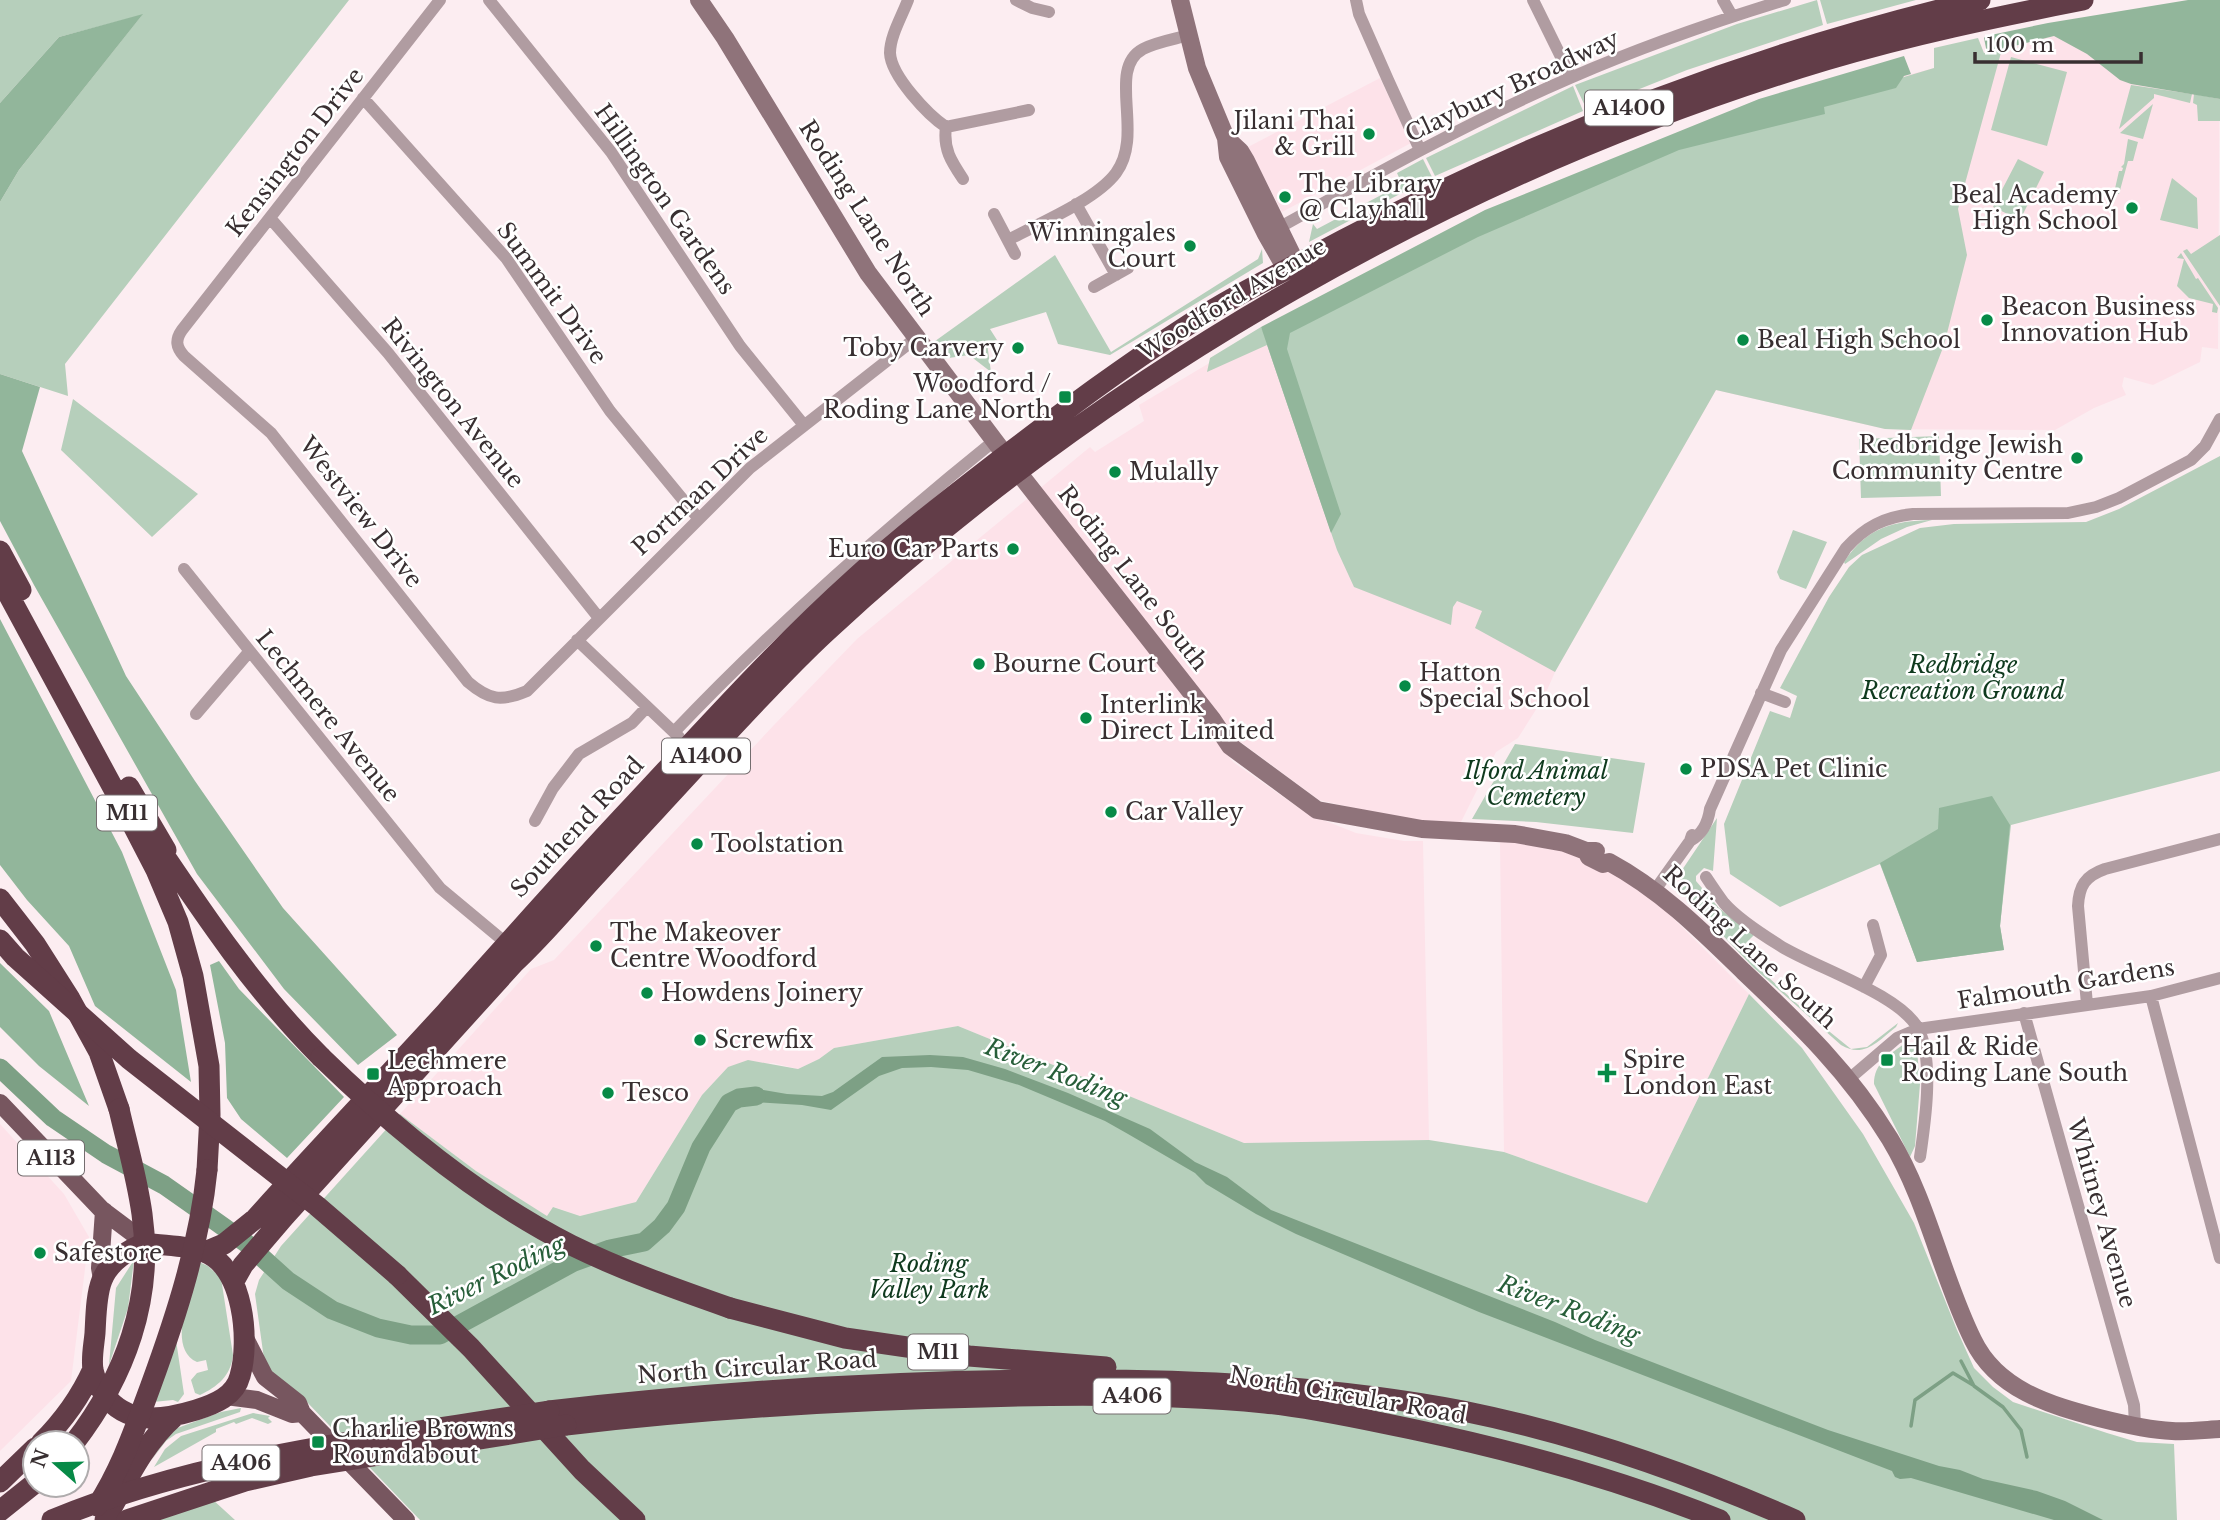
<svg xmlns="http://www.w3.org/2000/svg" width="2220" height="1520" viewBox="0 0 2220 1520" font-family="'Libre Baskerville',serif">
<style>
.built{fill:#fde2e9}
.green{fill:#b6cfbb}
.forest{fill:#92b69b}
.water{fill:#7da085}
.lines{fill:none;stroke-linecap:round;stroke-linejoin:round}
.stream{stroke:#7da085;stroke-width:3.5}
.river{stroke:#7da085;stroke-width:19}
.street{stroke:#b09ca1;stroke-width:12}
.secondary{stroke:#8f737a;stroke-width:18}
.primary{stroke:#77565f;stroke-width:18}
.highway{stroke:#623d48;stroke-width:21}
.highway-bridge{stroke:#623d48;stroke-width:21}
.poi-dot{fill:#078a47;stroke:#fff;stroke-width:2.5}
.labels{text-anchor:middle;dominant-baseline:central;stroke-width:5;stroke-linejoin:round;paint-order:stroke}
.shield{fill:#fff;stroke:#746d6f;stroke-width:2}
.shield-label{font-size:21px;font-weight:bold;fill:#382f31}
.street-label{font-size:23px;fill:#382f31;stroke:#fff}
.poi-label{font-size:23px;fill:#382f31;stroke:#fff;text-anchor:start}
.park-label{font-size:23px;font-style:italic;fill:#0f3a1e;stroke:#fff}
.water-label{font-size:24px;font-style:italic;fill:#275e39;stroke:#fff}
</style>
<rect width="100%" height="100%" fill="#fcedf1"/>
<path class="built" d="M2220,12L2218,349L2202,347L2200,362L2153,385L2124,377L2122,386L2126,395L2094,408L2055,430L1885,429L1716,390L1555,672L1544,697L1518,738L1496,752L1461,822L1426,825L1319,800L1238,740L1223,721L1208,728L1233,762L1308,814L1356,833L1404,841H1423L1429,1140L1244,1143L958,1026L834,1048L819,1059L798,1069L773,1063L728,1067L702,1095L636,1202L580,1216L554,1207L548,1217L476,1171L400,1114L531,969L554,960L774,725L857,639L1090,447L1095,452L1144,421L1139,405L1263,331L1904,76L2054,36Z
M1380,78L1411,143L1282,212L1248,147Z
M1517,840L1563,850L1628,879L1651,896L1749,994L1647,1203L1504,1152L1500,842Z
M0,1124L64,1194L89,1237L71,1381L0,1451Z"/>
<path class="green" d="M0,0H349L65,364L68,396L0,374V202L19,170L142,15L59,37L0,103Z
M1817,0L1823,25L1687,70L1587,110L1575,85L1737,24Z
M1820,0H1916L1827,24Z
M1978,38L1984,53L2002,49L1958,209L1967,255L1944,345L1911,430L1885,429L1716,390L1555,672L1475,628L1482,611L1457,601L1453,607L1451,625L1354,587L1337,550L1267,345L1207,372L1210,358L1261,327L1263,331L1690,141L1934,68V48Z
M2011,57L2067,72L2047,146L1991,130Z
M2131,85L2192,94L2190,103L2154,94V98L2119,129Z
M1573,86L1583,111L1435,176L1426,158Z
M2194,94L2220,99V121H2198L2197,105L2193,103Z
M2153,104L2143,139L2120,133Z
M2128,139L2138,142L2133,161H2128L2119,194L2114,193L2119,171H2122L2123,168L2121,167L2124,164Z
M1423,159L1432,177L1309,242L1313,224L1317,229L1402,184L1397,173Z
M2018,159L2044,172L2020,220L1993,207Z
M2172,178L2197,198L2198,229L2160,220Z
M2220,235V306L2183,251L2187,249L2191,254Z
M1262,249L1263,263L1110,355L1058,344L1046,312L990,329L997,340L987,343L991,372L969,355L942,359L931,344L1055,255L1111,352L1258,259Z
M2181,253L2196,279L2198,278L2218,308L2217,313L2212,312L2213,304L2189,298L2177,286L2184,259L2177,258Z
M73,399L198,494L152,537L61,450Z
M1939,436L1941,496L1861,498L1859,439Z
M2220,456V771L2011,825L2000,926L2004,950L1917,962L1880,864L1780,907L1730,874L1724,824L1770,711L1790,718L1797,696L1780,688L1829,597L1849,567L1862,555L1920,528L1954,524L2086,522L2119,509Z
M1932,520L1907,527L1881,539L1845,564L1844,562C1867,527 1893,521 1932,520Z
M1793,530L1827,542L1806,589L1780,579L1777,572Z
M1515,744L1645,763L1633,833L1536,822L1472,819Z
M1717,818L1713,871L1704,868L1696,876V881L1719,908L1754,935L1739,950L1809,1015L1851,1049L1867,1047L1898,1023L1896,1027C1878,1041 1864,1059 1841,1045L1754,968L1684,895L1681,887L1680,873Z
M1749,994L1802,1048L1863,1134L1914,1223L1957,1330L1974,1368L1993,1387L2013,1402L2107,1433L2137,1442L2174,1444L2177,1520H420L305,1400L273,1375L264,1359L255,1294L259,1280L281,1246L400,1114L476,1171L547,1216L553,1207L580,1216L636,1202L702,1095L728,1067L748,1060L798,1069L819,1059L834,1048L958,1026L1244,1143L1429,1140L1504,1152L1647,1203Z
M1904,1044H1908L1917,1050L1920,1084L1915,1146L1910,1157L1874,1084C1874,1063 1889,1055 1904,1044Z
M134,1260L128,1308L109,1365L116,1288Z
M199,1262L208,1266L221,1278L233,1355C231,1376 217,1387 200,1395L195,1393L191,1380L197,1373L208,1370L206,1360L197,1362C165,1348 192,1286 199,1262Z
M176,1340L184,1394L178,1402L173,1400L153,1402Z
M241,1408L240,1412L176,1434L166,1441L150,1462L172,1430L221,1412Z
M253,1413L270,1416L268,1418L272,1422L268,1424L252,1418L236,1424L234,1422L216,1429V1432L154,1467L165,1449L181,1436Z
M212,1499L235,1520H155Z"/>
<path class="forest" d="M2188,0H2220V99L2131,84L2120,80L2087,54L2054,36L1987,53L1984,38L1986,36L2048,23Z
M143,14L19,170L0,202V103L59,37Z
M1904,56L1911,74L1904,76L1896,88L1824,107L1825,114L1679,150L1478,237L1290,333L1287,349L1341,514L1331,533L1261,327L1485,210L1759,99Z
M0,374L40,387L22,451L126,676L195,781L283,908L397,1035L358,1065L284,989L197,874L34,585L0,521Z
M0,619L122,852L176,990L191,1082L95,1006L69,946L27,900L0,865Z
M1992,796L2010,825L2000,926L2004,950L1917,962L1880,863L1938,829L1939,808Z
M219,961L239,989L344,1097L287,1158L241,1119L227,1098L225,1043L210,965Z
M0,963L49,1011L89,1106L39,1066L0,1027Z"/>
<path class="water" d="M930,1055L963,1057L1005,1069L1068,1093L1150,1129L1195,1162L1227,1177L1271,1210L1555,1322L1595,1340L1828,1430L1939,1466L1960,1470L1983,1479L2037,1491L2065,1501L2103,1520H2054L1911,1478L1900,1479L1895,1477L1892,1471L1479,1312L1296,1234L1256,1214L1206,1184L1195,1173L1128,1134L1105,1121L1019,1085L968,1070L931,1067L902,1068L879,1076L831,1110L802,1105L756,1102L740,1105L725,1096L752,1088L787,1094L822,1096L833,1092L882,1057Z"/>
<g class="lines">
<path class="stream" d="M1961,1361L1974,1386L2003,1407L2021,1430L2027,1457
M1911,1426L1915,1400L1953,1373L1973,1385"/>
<path class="river" d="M0,1068L53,1118L106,1154L164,1185L218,1223L246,1243L288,1281L332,1310L378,1328L411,1335H440L574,1262L610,1249L644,1242L662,1226L676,1207L701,1147L729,1103L739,1098L756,1096"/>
<path class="street" d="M440,0L182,330C175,340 176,347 184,356L271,433L468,682C489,700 501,702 527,691L750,468L916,338
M489,0L611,152L740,346L803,424
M908,0C902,16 890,36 890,53C891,76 928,115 946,127C943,149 951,161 963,179
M1016,0L1032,8L1049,12
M1356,0L1359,14L1388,80L1420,150
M1533,0L1571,77
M1723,0L1732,16
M363,98L506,258L610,411L698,518
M946,127L1029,110
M1076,204L1116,275
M994,214L1015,254
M270,218L388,353L599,618
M1273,231C1370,177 1468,122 1570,78C1639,48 1713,22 1785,0
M1008,240C1038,224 1096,200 1116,173C1145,134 1106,69 1143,49C1156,42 1175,39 1189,35
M1094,287L1128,268
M184,569L440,888L506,943
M577,640L679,737
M1761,693L1785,702
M196,714L249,652
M674,732C774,627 881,532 994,441
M535,821L553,788L579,754L632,723L647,707
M1690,841C1703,834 1708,823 1710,809L1781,650L1846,548C1865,527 1884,517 1913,514L2068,513L2096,507L2119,498L2191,460L2205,446L2220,419
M1706,877C1712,886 1718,895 1724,903C1736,917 1763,935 1779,945C1813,967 1901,994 1919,1030C1934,1062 1925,1123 1920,1157
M1655,890L1690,841L1692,835
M1864,987L1881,955L1873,925
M2151,996L2220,1258
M2087,1004L2078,906C2079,886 2085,876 2105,869L2220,839
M2024,1013L2134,1405L2135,1426
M1849,1079L1897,1038L1918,1029L2151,996L2220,978"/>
<path class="secondary" d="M699,0L725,38L868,273L1006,456
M1180,0L1197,68L1226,138L1228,157L1266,234L1282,262L1291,268L1294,259L1246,161L1240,151L1226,138
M1018,472L1212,719L1230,746L1317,810L1422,829L1515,834L1565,843L1586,851H1596
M1586,851L1589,857L1603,864L1609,862C1661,890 1702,931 1744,972C1801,1026 1849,1072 1890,1139C1928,1202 1941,1275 1973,1340C1997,1390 2050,1405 2099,1418C2123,1424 2148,1430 2172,1431C2188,1432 2204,1430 2220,1429"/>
<path class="primary" d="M0,1103L102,1210L146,1243
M102,1279L100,1268L104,1211
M246,1340L265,1377L298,1403L302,1413L406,1520
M226,1396L257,1400L292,1414L302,1413"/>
<path class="highway" d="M0,551L21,590
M0,579L125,810L156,870L178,922L193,976L209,1066L210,1115L207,1170
M129,787L166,850
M154,840C205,916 256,992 321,1057
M0,899L35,944L70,999L99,1052L119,1109
M146,1243C164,1246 187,1245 204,1252C244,1267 250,1341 240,1376C235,1396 215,1404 196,1410C163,1420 127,1426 104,1394C99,1387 95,1379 93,1370C91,1358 94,1345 95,1333C96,1316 96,1295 102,1280C109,1262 129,1249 146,1243Z
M205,1252L224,1244L255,1219C318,1149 383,1081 446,1012C506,945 566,877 628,811C702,732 774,651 855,578C900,537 949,499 997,462C1058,416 1118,370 1182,329C1233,295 1289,269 1343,240C1545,134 1757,52 1980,0
M397,1275L471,1348L582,1470L635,1520
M234,1281L243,1265L285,1216L515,962C545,934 571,902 599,872C637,830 676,789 714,747C751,708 787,668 826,632C1106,372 1459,170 1826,60C1910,35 1996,17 2083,0
M730,1308L845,1338L969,1356L1106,1367
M549,1411C716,1392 883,1381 1051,1380C1189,1379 1326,1385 1463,1411C1577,1434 1688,1473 1795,1520
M566,1425C704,1409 843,1400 983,1397C1077,1394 1171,1394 1265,1403C1315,1408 1366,1420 1416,1430C1520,1452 1621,1480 1720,1520
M41,1443C64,1420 80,1398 93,1369
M0,1482L35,1448
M0,1511L35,1483
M105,1520C126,1483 143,1444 175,1416"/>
<path class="highway-bridge" d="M0,940L15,957L129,1059L317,1206L397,1275
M321,1057C395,1129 478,1198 571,1245C622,1270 676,1289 730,1308
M74,1443C125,1377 154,1299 142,1214C137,1178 127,1144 119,1109
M97,1506C118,1474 131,1439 144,1404C172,1329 199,1250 207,1170
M52,1520C209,1455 383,1438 549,1411
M127,1520L245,1481L311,1466L566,1425"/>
</g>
<g class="poi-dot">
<circle cx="1369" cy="134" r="7"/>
<circle cx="1285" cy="197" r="7"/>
<circle cx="2132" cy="208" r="7"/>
<circle cx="1190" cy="246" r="7"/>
<circle cx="1987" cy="320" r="7"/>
<circle cx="1743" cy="340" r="7"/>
<circle cx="1018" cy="348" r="7"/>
<rect x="1058" y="390" width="14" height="14" rx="3.5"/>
<circle cx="2077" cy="458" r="7"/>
<circle cx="1115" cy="472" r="7"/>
<circle cx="1013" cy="549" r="7"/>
<circle cx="979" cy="664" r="7"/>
<circle cx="1405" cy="686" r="7"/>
<circle cx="1086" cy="718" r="7"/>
<circle cx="1686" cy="769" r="7"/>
<circle cx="1111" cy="812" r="7"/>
<circle cx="697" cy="844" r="7"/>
<circle cx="596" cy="946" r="7"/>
<circle cx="647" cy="993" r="7"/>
<circle cx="700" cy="1040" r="7"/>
<rect x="1880" y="1053" width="14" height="14" rx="3.5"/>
<path d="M1603.5 1062.5h7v7h7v7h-7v7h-7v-7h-7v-7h7z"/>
<rect x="366" y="1067" width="14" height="14" rx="3.5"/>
<circle cx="608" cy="1093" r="7"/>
<circle cx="40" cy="1253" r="7"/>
<rect x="311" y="1435" width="14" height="14" rx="3.5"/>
</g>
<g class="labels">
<g class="shield">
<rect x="1585" y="90.5" width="88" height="35" rx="5"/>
<rect x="662" y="738.5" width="88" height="35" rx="5"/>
<rect x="97" y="795.5" width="60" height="35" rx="5"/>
<rect x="18" y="1140.5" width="66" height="35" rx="5"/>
<rect x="908" y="1334.5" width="60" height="35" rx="5"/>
<rect x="1093.5" y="1378.5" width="77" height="35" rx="5"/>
<rect x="202.5" y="1445.5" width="77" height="35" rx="5"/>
</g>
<g class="shield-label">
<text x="1629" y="108">A1400</text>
<text x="706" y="756">A1400</text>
<text x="127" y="813">M11</text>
<text x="51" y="1158">A113</text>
<text x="938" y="1352">M11</text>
<text x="1132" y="1396">A406</text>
<text x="241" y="1463">A406</text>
</g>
<g class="street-label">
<text transform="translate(1512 86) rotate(-25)">Claybury Broadway</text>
<text transform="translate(295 152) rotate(-52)">Kensington Drive</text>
<text transform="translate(665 199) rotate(55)">Hillington Gardens</text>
<text transform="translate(867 218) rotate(57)">Roding Lane North</text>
<text transform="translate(552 293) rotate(54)">Summit Drive</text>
<text transform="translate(1232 299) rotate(-31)">Woodford Avenue</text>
<text transform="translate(453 403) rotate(51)">Rivington Avenue</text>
<text transform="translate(700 491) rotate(-43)">Portman Drive</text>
<text transform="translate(361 512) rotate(52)">Westview Drive</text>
<text transform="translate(1133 578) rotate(52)">Roding Lane South</text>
<text transform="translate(328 716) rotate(51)">Lechmere Avenue</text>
<text transform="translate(577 827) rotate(-47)">Southend Road</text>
<text transform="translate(1750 947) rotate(43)">Roding Lane South</text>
<text transform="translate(2066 984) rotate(-9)">Falmouth Gardens</text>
<text transform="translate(2102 1213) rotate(74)">Whitney Avenue</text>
<text transform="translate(757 1367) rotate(-4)">North Circular Road</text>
<text transform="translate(1348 1395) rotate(10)">North Circular Road</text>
</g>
<g class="poi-label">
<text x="1355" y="121" text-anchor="end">Jilani Thai<tspan x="1355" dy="26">&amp; Grill</tspan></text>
<text x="1299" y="184">The Library<tspan x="1299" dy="26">@ Clayhall</tspan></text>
<text x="2118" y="195" text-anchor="end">Beal Academy<tspan x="2118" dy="26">High School</tspan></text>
<text x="1176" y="233" text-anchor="end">Winningales<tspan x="1176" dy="26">Court</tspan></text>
<text x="2001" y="307">Beacon Business<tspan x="2001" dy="26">Innovation Hub</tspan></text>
<text x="1757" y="340">Beal High School</text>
<text x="1004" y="348" text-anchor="end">Toby Carvery</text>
<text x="1051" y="384" text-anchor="end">Woodford /<tspan x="1051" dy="26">Roding Lane North</tspan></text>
<text x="2063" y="445" text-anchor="end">Redbridge Jewish<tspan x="2063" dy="26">Community Centre</tspan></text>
<text x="1129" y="472">Mulally</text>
<text x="999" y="549" text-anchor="end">Euro Car Parts</text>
<text x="993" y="664">Bourne Court</text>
<text x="1419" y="673">Hatton<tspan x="1419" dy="26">Special School</tspan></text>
<text x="1100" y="705">Interlink<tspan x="1100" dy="26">Direct Limited</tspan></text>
<text x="1700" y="769">PDSA Pet Clinic</text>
<text x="1125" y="812">Car Valley</text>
<text x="711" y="844">Toolstation</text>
<text x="610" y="933">The Makeover<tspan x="610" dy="26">Centre Woodford</tspan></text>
<text x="661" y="993">Howdens Joinery</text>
<text x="714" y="1040">Screwfix</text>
<text x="1901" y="1047">Hail &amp; Ride<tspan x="1901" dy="26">Roding Lane South</tspan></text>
<text x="1623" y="1060">Spire<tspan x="1623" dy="26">London East</tspan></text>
<text x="387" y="1061">Lechmere<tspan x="387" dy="26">Approach</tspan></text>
<text x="622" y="1093">Tesco</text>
<text x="54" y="1253">Safestore</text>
<text x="332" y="1429">Charlie Browns<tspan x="332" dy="26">Roundabout</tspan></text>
</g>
<g class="park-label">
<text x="1963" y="665">Redbridge<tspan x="1963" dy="26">Recreation Ground</tspan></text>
<text x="1536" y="771">Ilford Animal<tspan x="1536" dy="26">Cemetery</tspan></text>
<text x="929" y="1264">Roding<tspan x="929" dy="26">Valley Park</tspan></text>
</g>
<g class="water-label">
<text transform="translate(1056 1072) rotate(21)">River Roding</text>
<text transform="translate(496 1275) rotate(-26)">River Roding</text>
<text transform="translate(1569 1309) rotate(21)">River Roding</text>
</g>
</g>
<g transform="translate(56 1464) rotate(290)"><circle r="33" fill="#ffffff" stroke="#afacad" stroke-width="2"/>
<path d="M0-5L12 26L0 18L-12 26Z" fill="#078a47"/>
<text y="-10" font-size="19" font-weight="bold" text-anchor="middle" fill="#382f31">N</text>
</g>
<path d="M1975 52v10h166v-10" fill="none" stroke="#382f31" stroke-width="3.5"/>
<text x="1986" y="52" font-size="21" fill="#382f31" stroke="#ffffff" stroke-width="5" paint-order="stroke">100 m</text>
</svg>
